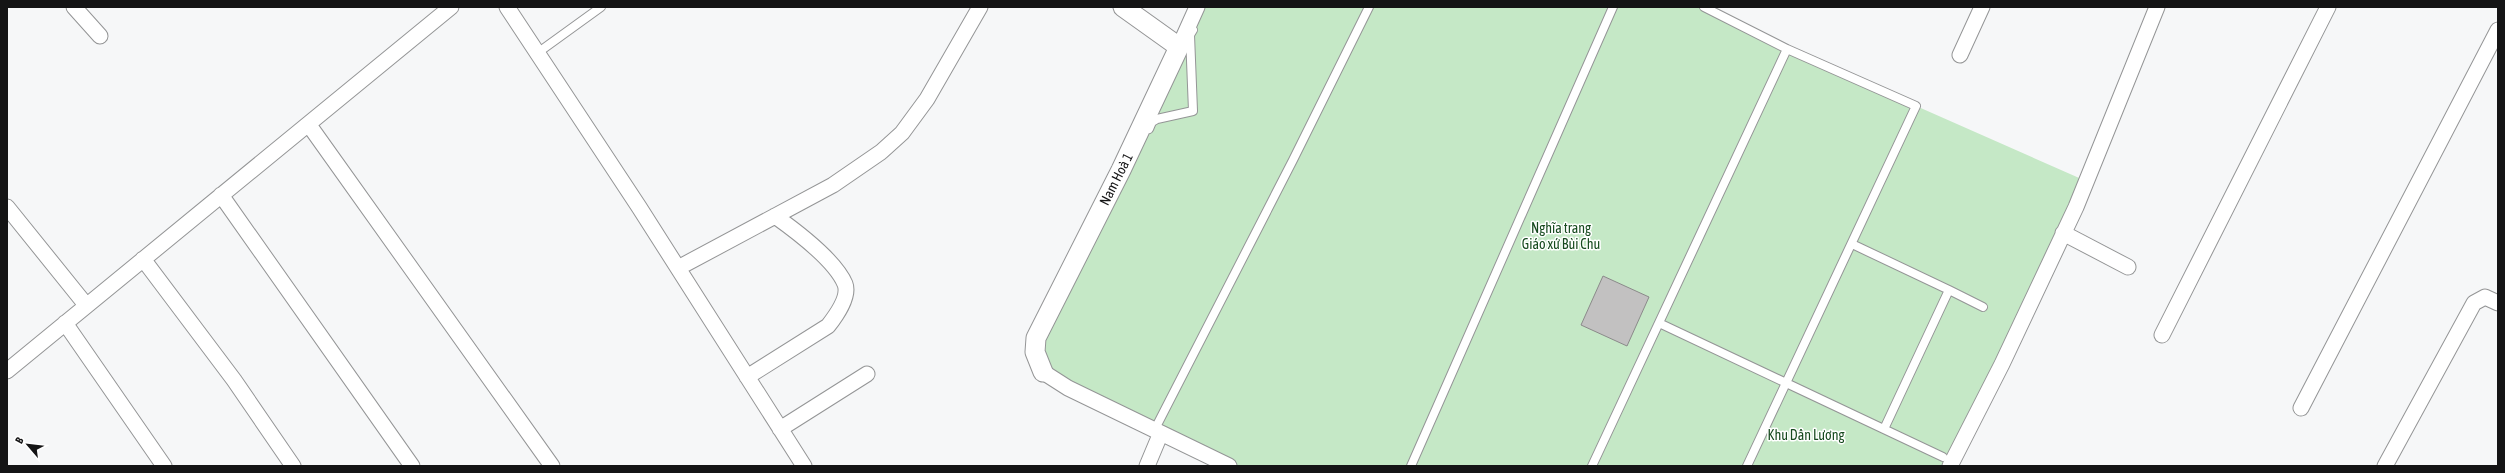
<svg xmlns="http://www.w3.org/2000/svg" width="2505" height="473" viewBox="0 0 2505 473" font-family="'Asap Condensed',sans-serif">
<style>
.green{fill:#c5e8c6}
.building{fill:#c2c1c1;stroke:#8b8a8a}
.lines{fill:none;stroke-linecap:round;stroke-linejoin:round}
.service-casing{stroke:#949596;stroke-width:10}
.minor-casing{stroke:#949596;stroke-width:17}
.tertiary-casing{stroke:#949596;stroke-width:21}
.service{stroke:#fff;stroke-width:8}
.minor{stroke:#fff;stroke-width:15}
.tertiary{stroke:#fff;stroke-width:19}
.labels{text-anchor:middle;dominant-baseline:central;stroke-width:3;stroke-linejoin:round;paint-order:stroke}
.street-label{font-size:14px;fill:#141415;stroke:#fff}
.park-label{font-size:14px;fill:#164a1e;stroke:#fff}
</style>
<rect width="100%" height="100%" fill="#f6f7f8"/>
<path class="green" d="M1197,7H1709L1787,49L2086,181L1947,466H1231L1043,372L1036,338Z"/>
<path class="building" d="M1603,276L1649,297L1627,346L1581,325Z"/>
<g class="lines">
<defs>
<path id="service" d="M536,54L601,7
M1149,129L1152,122L1157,119L1193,111L1190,35L1193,30
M1852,244L1949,290L1884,429
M1949,290L1983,307
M1659,323L1943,457
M1156,427L1293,160L1369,7
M1411,466L1613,7
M1592,466L1787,49L1704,7
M1747,466L1916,106L1787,49"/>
<path id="minor" d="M74,7L100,36
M507,7L639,207L804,466
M1179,47L1197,7
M1960,55L1982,7
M309,125L552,466
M221,195L412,466
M7,207L86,305
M2063,233L2128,267
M143,259L234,380L293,466
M678,268L833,185L881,152L902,133L927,99L980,7
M65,323L164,466
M2162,335L2328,7
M7,371L451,7
M1043,372L1068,388L1229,466
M747,377L828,326C835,317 850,297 845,284C835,260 796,231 775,216
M2301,408L2498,30
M780,429L867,374
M1147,466L1160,435
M1950,466L2002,364L2076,207L2157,7
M2385,466L2474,303L2485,297L2498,303"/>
<path id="tertiary" d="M1043,372L1035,352L1036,338L1121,170L1179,47L1123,7"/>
</defs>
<use href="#service" class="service-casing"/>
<use href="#minor" class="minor-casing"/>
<use href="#tertiary" class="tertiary-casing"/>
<use href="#service" class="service"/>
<use href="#minor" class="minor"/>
<use href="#tertiary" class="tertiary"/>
</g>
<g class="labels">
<g class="street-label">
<text transform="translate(1116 179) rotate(-63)">Nam Hoà 1</text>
</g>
<g class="park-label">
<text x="1561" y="228">Nghĩa trang<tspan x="1561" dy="16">Giáo xứ Bùi Chu</tspan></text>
<text x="1806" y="435">Khu Dân Lương</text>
</g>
</g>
<rect width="2505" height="473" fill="none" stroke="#141415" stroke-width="16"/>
<g transform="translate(28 445) rotate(298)" stroke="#ffffff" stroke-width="3" paint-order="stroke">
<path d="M0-3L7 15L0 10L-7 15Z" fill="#141415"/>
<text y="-6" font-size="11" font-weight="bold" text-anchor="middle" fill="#141415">B</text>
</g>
</svg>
